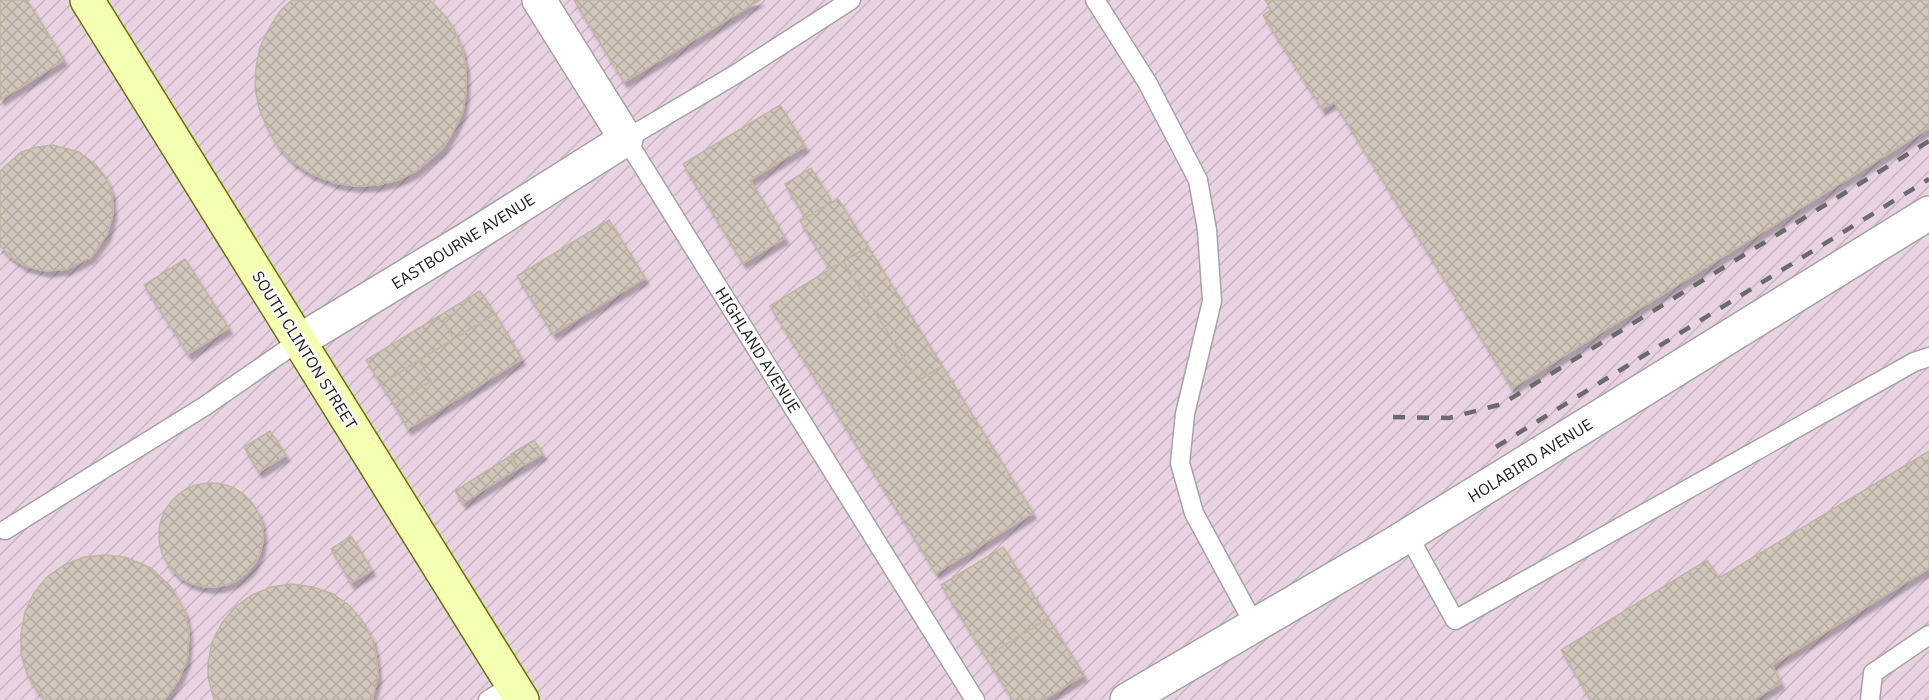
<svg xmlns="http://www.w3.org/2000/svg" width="1929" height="700" viewBox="0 0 1929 700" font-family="'IBM Plex Sans',sans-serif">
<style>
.industrial{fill:url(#industrial-furrows)}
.building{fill:url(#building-cross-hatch);stroke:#c3b4a3;stroke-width:1.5;filter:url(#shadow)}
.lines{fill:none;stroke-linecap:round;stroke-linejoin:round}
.lane-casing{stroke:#a4a4a4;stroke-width:21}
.street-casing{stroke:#a4a4a4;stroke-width:36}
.secondary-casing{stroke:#627900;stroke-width:36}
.lane{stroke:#fff;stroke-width:18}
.street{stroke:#fff;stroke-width:33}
.secondary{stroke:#f5ffb1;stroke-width:33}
.rail{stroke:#6b6b6b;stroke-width:4.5;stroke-dasharray:12 12;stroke-linecap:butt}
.labels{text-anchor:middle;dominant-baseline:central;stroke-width:4.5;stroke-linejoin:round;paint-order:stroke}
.street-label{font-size:16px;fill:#1d1d1d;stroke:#fff}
</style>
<defs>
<pattern id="industrial-furrows" width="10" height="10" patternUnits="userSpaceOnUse" patternTransform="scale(1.5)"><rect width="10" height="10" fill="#e9d3e3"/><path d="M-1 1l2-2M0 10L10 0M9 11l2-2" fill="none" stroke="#c7b5c2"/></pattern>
<pattern id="building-cross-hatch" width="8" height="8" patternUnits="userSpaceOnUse" patternTransform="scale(1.5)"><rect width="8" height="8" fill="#d0c6bb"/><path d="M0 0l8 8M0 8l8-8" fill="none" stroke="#b2aaa0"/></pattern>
<filter id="shadow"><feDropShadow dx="3.5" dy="6" stdDeviation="1.5" flood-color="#0004"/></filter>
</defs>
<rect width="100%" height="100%" fill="#f0ece2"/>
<path class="industrial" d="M0,0H1929V700H0Z"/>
<path class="building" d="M0,0H27L64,60L0,100Z
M430,0L446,17L454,30L462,49L466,69V90L463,111L454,130L443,148L416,171L398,180L377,185L356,186L335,183L310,173L292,161L278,146L267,128L259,108L255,88L256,67L260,47L269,28L281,10L292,0Z
M574,0H760L624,82Z
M1265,0H1929V128L1512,388L1334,102L1322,109L1263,15L1271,10Z
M780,105L805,146L750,180L785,238L743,263L683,164Z
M53,145L79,152L96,165L106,178L112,193L113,214L107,235L91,257L67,269L46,271L25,266L11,257L0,246V171L21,152L37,147Z
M811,168L832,202L806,218L785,184Z
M838,199L868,247L830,269L800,221Z
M609,220L645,278L553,334L517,276Z
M868,247L942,366L918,381L843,261Z
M185,259L229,328L188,354L144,285Z
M843,261L918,381L942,366L1033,513L936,573L770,306Z
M480,291L495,314L454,339L443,320L455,313L452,308Z
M452,308L455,313L443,320L454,339L381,384L366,360Z
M495,314L522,359L408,429L394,405L431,381L419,360Z
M419,360L431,381L394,405L381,384Z
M270,431L286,455L259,472L244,447Z
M534,440L543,454L519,468L511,454Z
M1929,451V568L1772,665L1781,683L1753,700H1591L1561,650L1707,560L1719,578Z
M510,456L518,468L463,503L455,491Z
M159 535a52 52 0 1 1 104 0a52 52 0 1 1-104 0Z
M351,536L372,570L351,583L331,549Z
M1003,547L1048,618L986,657L941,585Z
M105,555L125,557L151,568L171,587L185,612L189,632L187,660L179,679L164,700H46L34,686L27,674L21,654V633L25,612L34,593L47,577L64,565L84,557Z
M292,584L313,587L333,594L350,606L363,622L373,641L377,662L378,676L372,700H214L208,677V663L212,642L222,623L235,607L252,595L271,587Z
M1048,618L1084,675L1043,700H1013L986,657Z"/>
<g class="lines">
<defs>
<path id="lane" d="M851,0L736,74L626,139L975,700
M1095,0L1147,82L1198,180L1207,230L1212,301L1185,414L1180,463L1194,513L1254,624
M5,530L205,406L299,341
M1408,535L1455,620L1914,362L1929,357
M488,700L513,685
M1870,700L1873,673L1929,635"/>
<path id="street" d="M299,341L469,238L626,139L539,0
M1127,700L1392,545L1929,213"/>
<path id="secondary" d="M87,0L522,700"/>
</defs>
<use href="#lane" class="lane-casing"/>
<use href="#street" class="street-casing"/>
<use href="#secondary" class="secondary-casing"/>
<use href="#lane" class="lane"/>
<use href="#street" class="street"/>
<use href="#secondary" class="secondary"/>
<path class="rail" d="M1393,417L1449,418L1502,404L1929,141
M1496,447L1929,179"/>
</g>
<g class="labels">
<g class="street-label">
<text transform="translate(463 241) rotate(-32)">EASTBOURNE AVENUE</text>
<text transform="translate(305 350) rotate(58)">SOUTH CLINTON STREET</text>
<text transform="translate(758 350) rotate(58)">HIGHLAND AVENUE</text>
<text transform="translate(1530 460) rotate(-32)">HOLABIRD AVENUE</text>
</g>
</g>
</svg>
